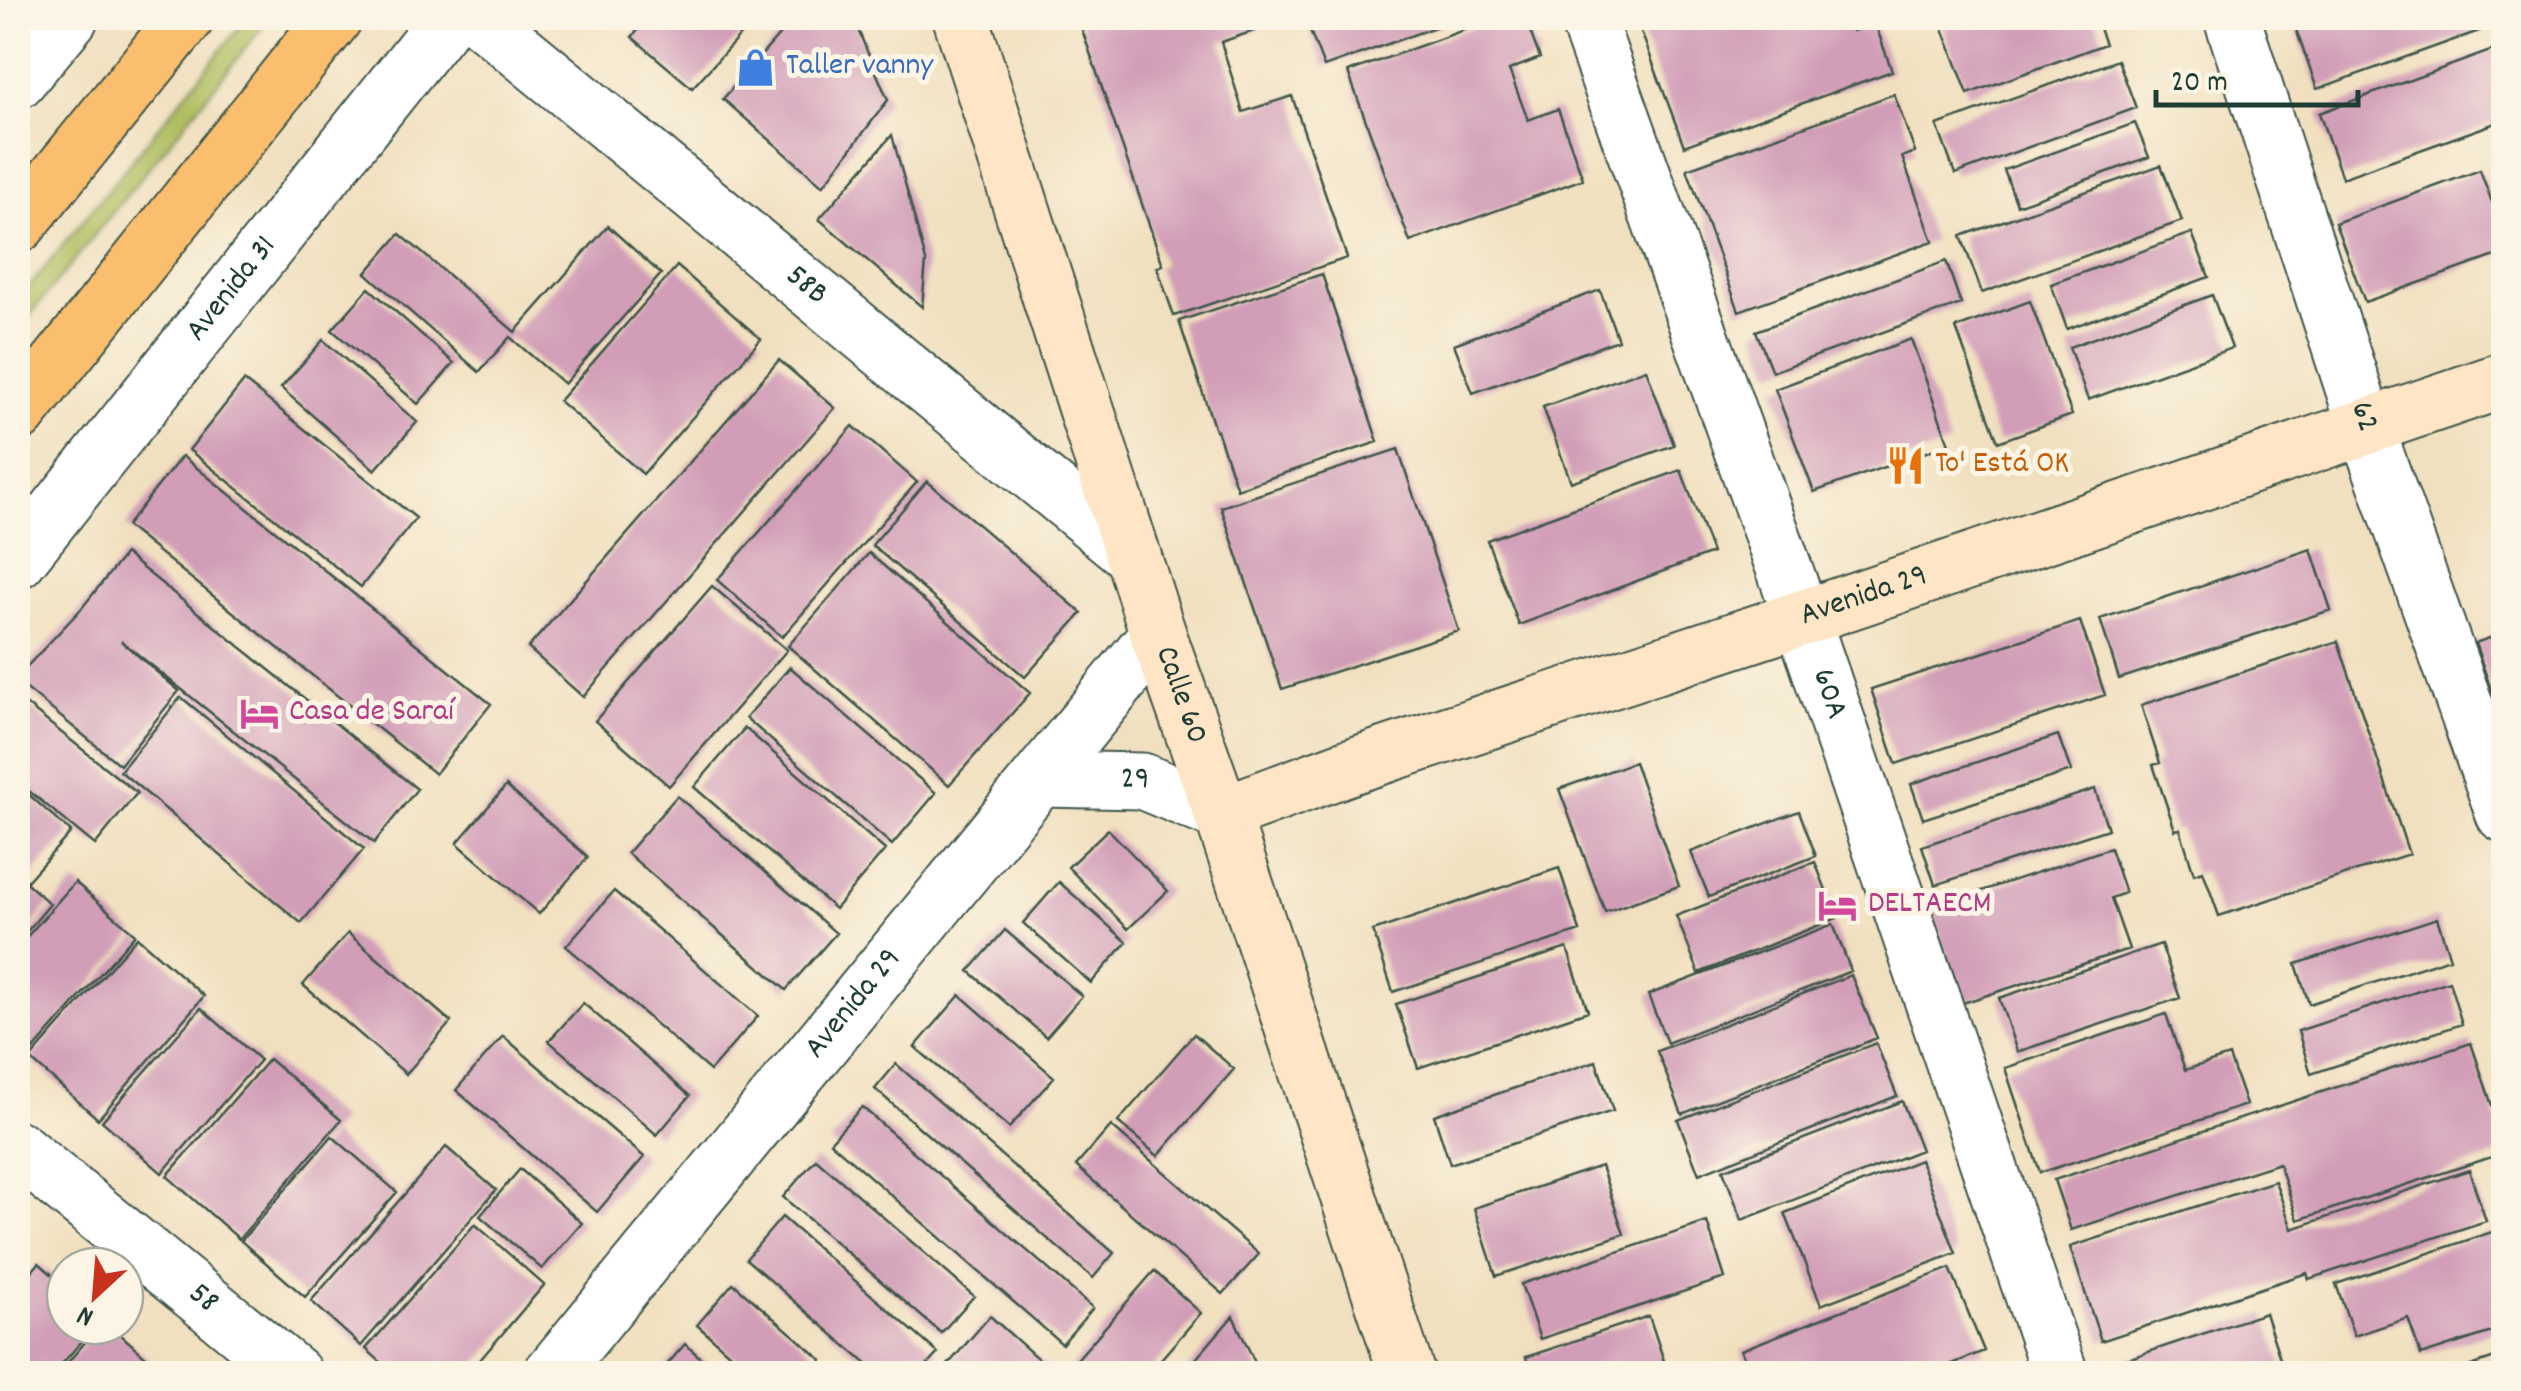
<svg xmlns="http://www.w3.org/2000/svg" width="2521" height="1391" viewBox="0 0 2521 1391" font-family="Dekko,sans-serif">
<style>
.green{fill:#b0be61;stroke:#687e4a;stroke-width:2.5}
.building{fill:#d19db7}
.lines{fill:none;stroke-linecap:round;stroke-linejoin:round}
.street-casing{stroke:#3e5549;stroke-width:59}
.secondary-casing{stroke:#3e5549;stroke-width:59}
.primary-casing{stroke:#3e5549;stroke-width:59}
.street{stroke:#fff;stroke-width:55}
.secondary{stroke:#fde5c5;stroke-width:55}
.primary{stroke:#fbbe6e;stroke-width:55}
.labels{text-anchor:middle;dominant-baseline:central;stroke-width:10;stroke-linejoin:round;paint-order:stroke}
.shop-label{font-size:32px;fill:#366cbe;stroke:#fcf5e5;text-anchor:start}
.street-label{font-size:32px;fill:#1f3d34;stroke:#fcf5e5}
.food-label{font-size:32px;fill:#c56008;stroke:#fcf5e5;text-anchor:start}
.hotel-label{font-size:32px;fill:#b23c85;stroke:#fcf5e5;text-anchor:start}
</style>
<rect width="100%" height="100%" fill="#fcf5e5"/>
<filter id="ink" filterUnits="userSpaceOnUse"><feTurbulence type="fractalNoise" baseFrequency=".01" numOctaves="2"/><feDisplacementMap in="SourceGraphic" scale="20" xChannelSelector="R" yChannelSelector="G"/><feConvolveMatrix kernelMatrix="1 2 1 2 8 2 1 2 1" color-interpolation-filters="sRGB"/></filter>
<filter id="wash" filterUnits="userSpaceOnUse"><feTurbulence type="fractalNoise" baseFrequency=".0048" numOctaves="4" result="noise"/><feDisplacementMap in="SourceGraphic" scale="40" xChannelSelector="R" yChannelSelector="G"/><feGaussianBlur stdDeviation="2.25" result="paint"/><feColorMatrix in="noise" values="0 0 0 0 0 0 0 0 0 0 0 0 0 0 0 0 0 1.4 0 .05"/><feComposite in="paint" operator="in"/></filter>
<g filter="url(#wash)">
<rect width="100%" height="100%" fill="#f1e0bf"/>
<path class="green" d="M247,18H270L18,330V301Z"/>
<g id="blocks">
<path class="building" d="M649,18H756L692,88L632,37Z
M794,18H853L888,100L823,186L723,99Z
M1078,18H1256L1260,29L1221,42L1243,112L1292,96L1347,258L1174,316L1157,267L1163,265Z
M1305,18H1460L1324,67Z
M1497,18H1525L1540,58L1509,70L1528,120L1558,109L1583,179L1410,242L1348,72Z
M1636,18H1849L1853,31L1875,23L1892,71L1684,146Z
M1939,18H2095L2105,44L1968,94Z
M2301,18H2504V22L2317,89L2293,21Z
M2504,46V120L2342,178L2319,113Z
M2118,60L2136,108L1955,174L1937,125Z
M1894,94L1915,152L1902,157L1933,241L1739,311L1687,169Z
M2135,123L2149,157L2017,205L2004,170Z
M892,135L926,261L922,307L819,219Z
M2161,165L2182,221L1982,293L1961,236Z
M2480,170L2504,234V253L2365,302L2335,223Z
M2504,187V222H2503L2492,191Z
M608,226L661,274L564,384L510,337L479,372L366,273L400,234L515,332Z
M2192,233L2209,277L2067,329L2051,284Z
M1946,261L1961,304L1772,372L1756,331Z
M677,266L761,339L643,474L559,401Z
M1322,274L1378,442L1237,489L1217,430H1215L1179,321Z
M369,288L454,363L418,404L332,330Z
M1600,290L1618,340L1473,393L1454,344Z
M2212,295L2232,348L2088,400L2069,347Z
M2030,301L2072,415L1998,442L1956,328Z
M1911,339L1949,444L1814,492L1775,389Z
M323,340L417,422L375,470L281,388Z
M779,360L835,408L583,697L528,648Z
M1646,369L1674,445L1571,482L1543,407Z
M244,381L416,518L361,587L189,450Z
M853,426L917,482L782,637L717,580Z
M1398,449L1459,631L1282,689L1221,507Z
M182,456L491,704L435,774L126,526Z
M1681,470L1712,553L1519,625L1487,540Z
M927,481L1082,613L1025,677L872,545Z
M2311,549L2331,610L2119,679L2100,619Z
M869,553L1030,693L949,785L788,646Z
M125,554L417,789L374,843L121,641L179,691L120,765L18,682V676L81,609Z
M712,586L787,650L669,786L595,721Z
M2080,621L2105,695L1896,764L1871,689Z
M2504,633V698L2495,701L2475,643Z
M2338,641L2409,854L2219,916L2203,871L2194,874L2180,829L2175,830L2153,765L2160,763L2141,705Z
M790,667L936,793L892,845L746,718Z
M181,697L364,849L301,923L120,771Z
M18,698L137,793L95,845L18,782Z
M745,728L885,850L835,909L694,787Z
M2058,735L2071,771L1923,819L1911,784Z
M1634,762L1679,886L1605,912L1559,789Z
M18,785L71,832L27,881L18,874Z
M506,786L588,857L539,914L457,843Z
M2095,789L2108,829L1935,885L1922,846Z
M677,796L836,933L786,990L627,853Z
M1799,811L1816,856L1709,897L1691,852Z
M1108,829L1168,891L1128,929L1068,867Z
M2110,848L2125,893L2111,898L2129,949L1963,1003L1931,908Z
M1815,862L1837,918L1699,973L1676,916Z
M1559,868L1580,931L1393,992L1373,931Z
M18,875L50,904L18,942Z
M75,882L135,934L31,1053L18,1041V947Z
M1059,882L1127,942L1091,983L1023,923Z
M614,891L758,1016L710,1071L566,946Z
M2437,918L2450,958L2309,1004L2296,964Z
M1833,924L1851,971L1667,1043L1648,995Z
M1005,930L1082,996L1046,1037L969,971Z
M348,933L451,1022L406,1074L303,985Z
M137,937L204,996L98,1119L30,1059Z
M2161,944L2180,998L2017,1052L1999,998Z
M1567,948L1588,1011L1418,1068L1396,1004Z
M1851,975L1877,1038L1682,1114L1657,1051Z
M2449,981L2462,1024L2311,1074L2298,1031Z
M960,995L1054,1077L1009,1128L915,1047Z
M583,1003L690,1096L657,1135L549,1041Z
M201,1008L260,1060L162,1173L102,1121Z
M2166,1014L2185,1070L2229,1056L2246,1105L2040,1173L2005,1068Z
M1194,1034L1234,1069L1158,1156L1118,1122Z
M503,1036L644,1157L597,1212L456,1090Z
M1876,1043L1897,1096L1699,1174L1678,1120Z
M2471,1043L2504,1141V1153L2298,1220L2279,1163L2071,1230L2054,1180Z
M269,1059L341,1120L239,1239L167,1176Z
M1596,1061L1613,1111L1450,1164L1434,1115Z
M896,1064L1114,1253L1093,1278L875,1089Z
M1902,1101L1921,1150L1742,1220L1723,1170Z
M862,1107L1093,1308L1062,1344L830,1142Z
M1111,1126L1259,1254L1223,1294L1076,1166Z
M332,1136L397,1192L305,1297L241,1241Z
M446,1147L496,1190L361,1346L311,1301Z
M816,1159L974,1296L941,1333L783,1197Z
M1920,1160L1956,1253L1821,1305L1785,1213Z
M1601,1166L1624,1234L1496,1276L1474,1208Z
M520,1169L582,1223L542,1269L480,1216Z
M2469,1170L2486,1221L2309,1279L2307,1273L2101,1341L2070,1247L2275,1181L2292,1229Z
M782,1217L938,1353L919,1374H878L746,1259Z
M1707,1222L1725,1278L1540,1339L1521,1284Z
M475,1224L544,1285L468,1374H394L366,1349Z
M2504,1228V1328L2421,1355L2408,1318L2354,1336L2336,1284Z
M39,1263L65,1286V1326H95L53,1374H18V1288Z
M1950,1268L1984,1351L1928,1374H1750L1741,1350Z
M1154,1271L1201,1313L1148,1374H1068L1066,1372Z
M733,1283L822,1360L810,1374H753L697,1325Z
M2265,1313L2285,1374H2115L2112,1364Z
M990,1316L1055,1374H940Z
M1233,1316L1258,1369L1254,1374H1183Z
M1649,1316L1666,1367L1645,1374H1531L1526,1357Z
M99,1326H111L157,1367L152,1374H58Z
M685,1344L719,1374H659Z
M2504,1355V1374H2450V1373Z"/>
</g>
</g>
<g filter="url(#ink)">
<use href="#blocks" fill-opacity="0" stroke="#3e5549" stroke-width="2.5"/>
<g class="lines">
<defs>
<g id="street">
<path id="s1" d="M480,18L1133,556"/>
<path id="s2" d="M1587,18L1802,618L2060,1374"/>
<path id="s3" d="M2232,18L2366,427L2504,814"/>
<path d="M18,80L70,18"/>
<path id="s4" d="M18,560L448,18"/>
<path id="s5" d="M1040,779L1142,781L1222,814"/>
<path id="s6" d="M18,1149L294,1374"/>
<path id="s7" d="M551,1374L1158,634"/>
</g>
<g id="secondary">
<path id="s8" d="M961,18L1158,634L1222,814L1407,1374"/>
<path id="s9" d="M1222,814L1349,767L1802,618L2504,380"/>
</g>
<path id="primary" d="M18,225L186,18
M18,414L334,18"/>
</defs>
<use href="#street" class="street-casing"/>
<use href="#secondary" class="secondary-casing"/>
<use href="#primary" class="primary-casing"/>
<use href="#street" class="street"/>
<use href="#secondary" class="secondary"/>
<use href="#primary" class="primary"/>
</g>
</g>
<defs>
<symbol id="shop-bare" viewBox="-9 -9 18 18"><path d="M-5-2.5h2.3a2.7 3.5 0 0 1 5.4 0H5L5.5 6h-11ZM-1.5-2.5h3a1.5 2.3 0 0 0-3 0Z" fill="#3f7fe0" stroke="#fcf5e5" stroke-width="2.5" paint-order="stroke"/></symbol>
<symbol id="restaurant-bare" viewBox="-9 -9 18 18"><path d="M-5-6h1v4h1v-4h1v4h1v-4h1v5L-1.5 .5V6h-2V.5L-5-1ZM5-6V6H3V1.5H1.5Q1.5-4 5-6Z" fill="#e8710a" stroke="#fcf5e5" stroke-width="2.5" paint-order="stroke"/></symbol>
<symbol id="hotel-bare" viewBox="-9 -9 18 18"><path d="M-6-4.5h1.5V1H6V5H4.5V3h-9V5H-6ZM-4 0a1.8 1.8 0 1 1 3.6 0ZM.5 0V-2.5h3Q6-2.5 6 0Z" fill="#d1479c" stroke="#fcf5e5" stroke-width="2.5" paint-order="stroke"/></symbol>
</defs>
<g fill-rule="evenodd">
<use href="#shop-bare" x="728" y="40" width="55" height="55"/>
<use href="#restaurant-bare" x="1878" y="438" width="55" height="55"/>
<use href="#hotel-bare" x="232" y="686" width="55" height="55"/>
<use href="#hotel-bare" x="1810" y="878" width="55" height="55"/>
</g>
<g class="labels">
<g class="shop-label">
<text x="786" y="67">Taller vanny</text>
</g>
<g class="street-label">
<text stroke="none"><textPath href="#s1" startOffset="422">58B</textPath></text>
<text stroke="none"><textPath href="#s4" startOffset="345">Avenida 31</textPath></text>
<text stroke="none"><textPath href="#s3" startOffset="420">62</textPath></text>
<text stroke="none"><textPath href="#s9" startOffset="678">Avenida 29</textPath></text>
<text stroke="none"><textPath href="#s2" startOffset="718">60A</textPath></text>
<text stroke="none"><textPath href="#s8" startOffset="712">Calle 60</textPath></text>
<text stroke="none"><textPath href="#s5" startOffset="95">29</textPath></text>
<text stroke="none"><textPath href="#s7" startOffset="478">Avenida 29</textPath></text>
<text stroke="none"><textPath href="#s6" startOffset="238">58</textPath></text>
</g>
<g class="food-label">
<text x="1935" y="465">To' Está OK</text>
</g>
<g class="hotel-label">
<text x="289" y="713">Casa de Saraí</text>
<text x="1868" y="905">DELTAECM</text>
</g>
</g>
<rect width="2521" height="1391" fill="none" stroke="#fcf5e5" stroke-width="60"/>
<g transform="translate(95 1296) rotate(206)"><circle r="48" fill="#fcf5e5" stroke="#a4ab9e" stroke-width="2.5"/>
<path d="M0-8L18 38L0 25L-18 38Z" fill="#c8321e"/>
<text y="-15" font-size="28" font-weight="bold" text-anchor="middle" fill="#1f3d34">N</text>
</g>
<path d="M2156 90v15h202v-15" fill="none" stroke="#1f3d34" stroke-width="5"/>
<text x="2171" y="90" font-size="30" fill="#1f3d34" stroke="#fcf5e5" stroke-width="8" paint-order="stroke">20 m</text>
</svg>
